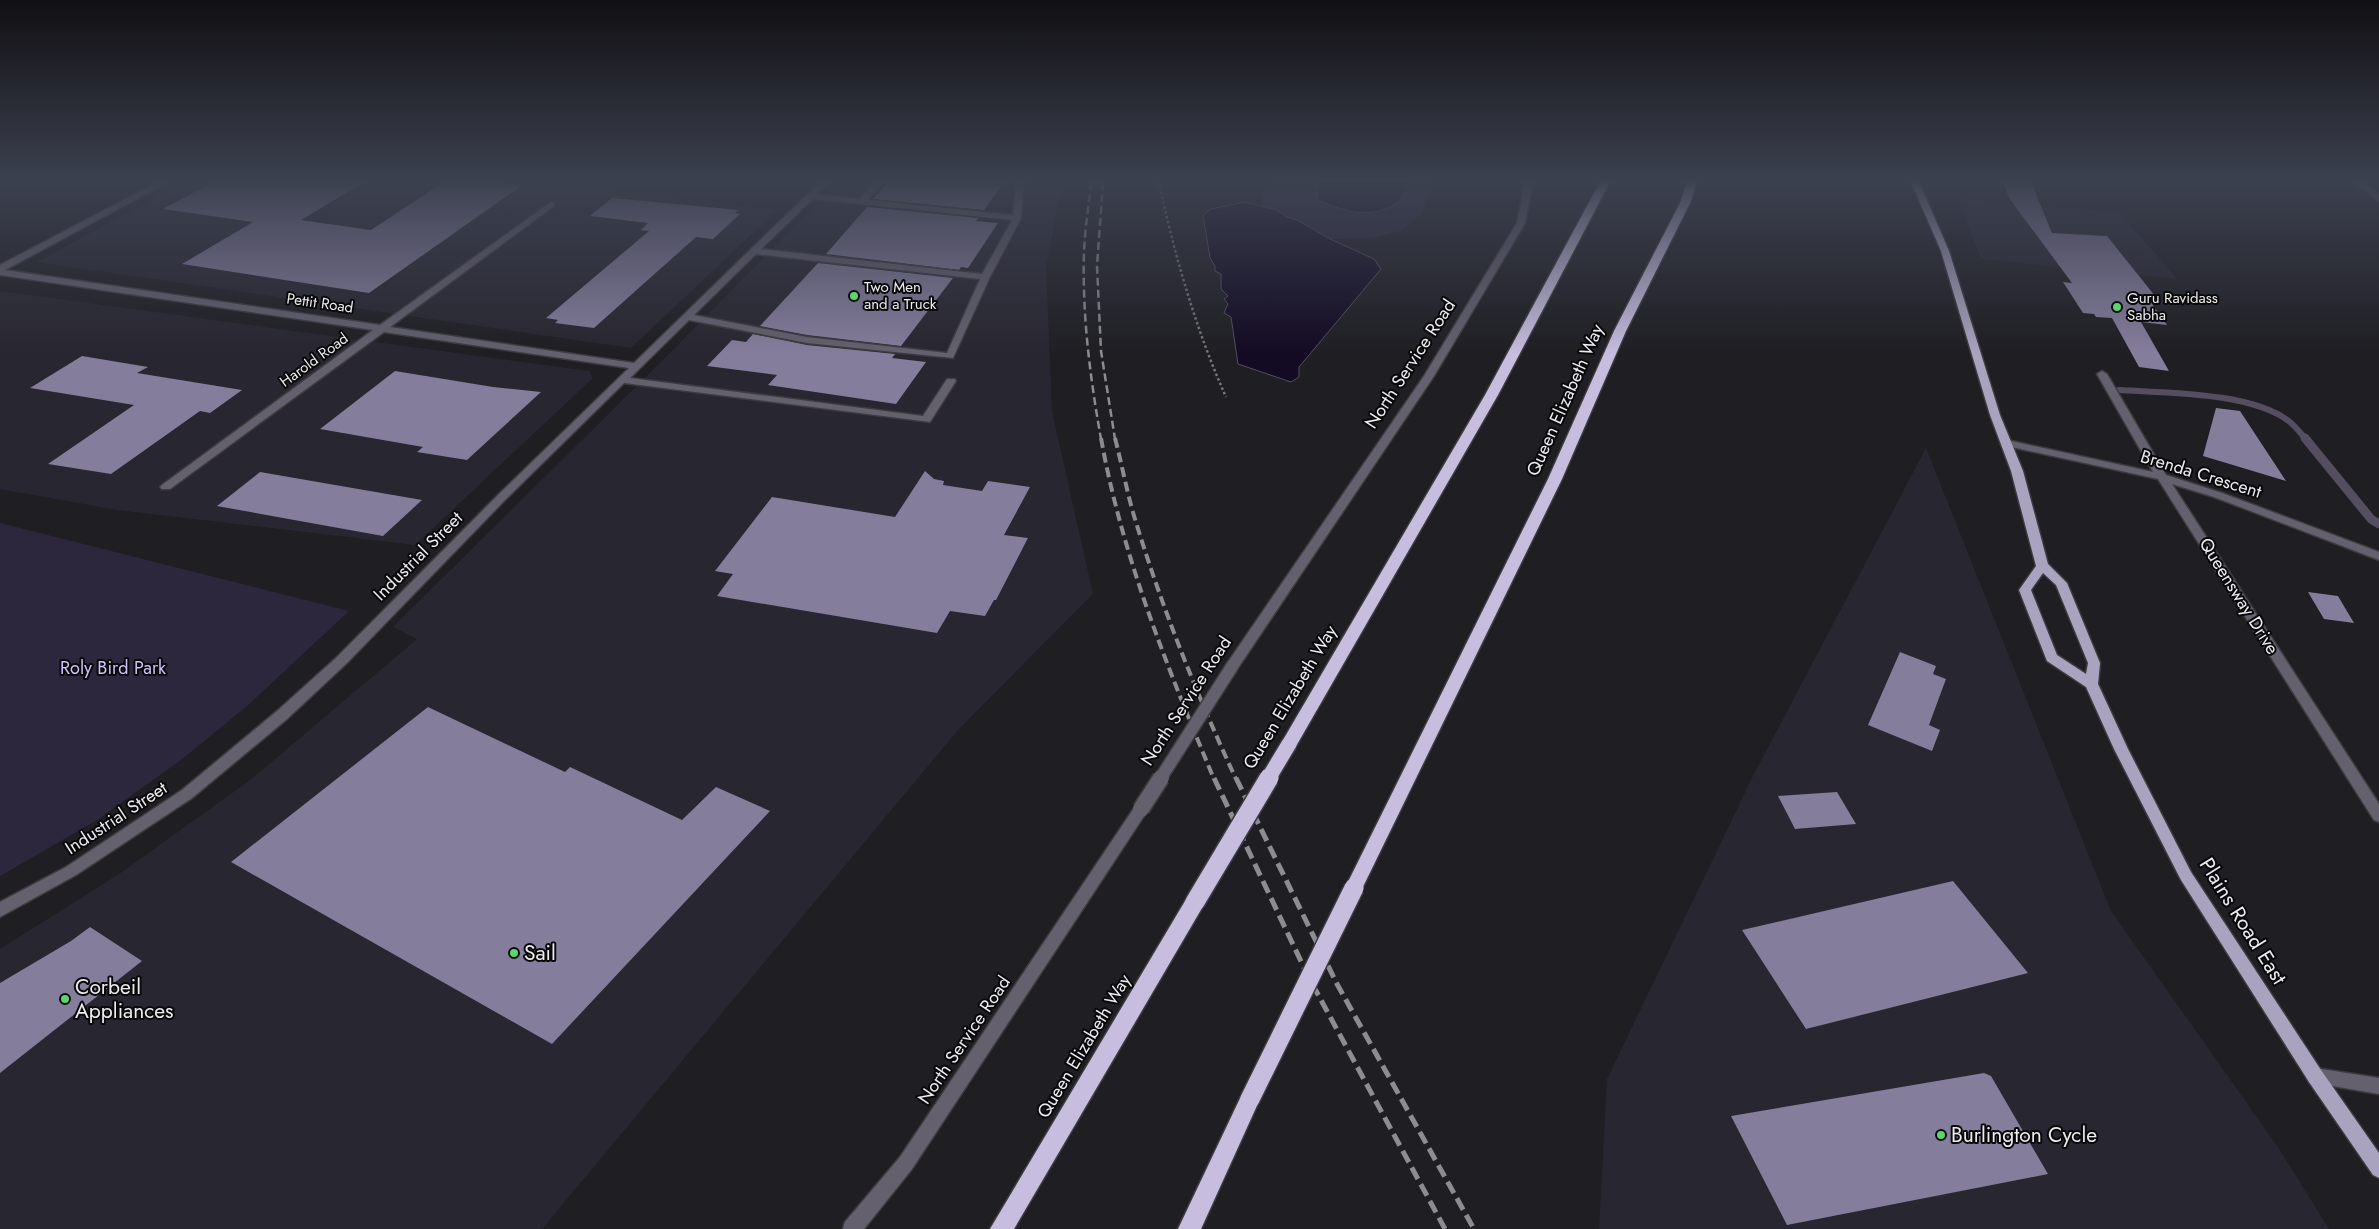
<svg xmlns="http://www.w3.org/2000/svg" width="2379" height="1229" viewBox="0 0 2379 1229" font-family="Jost,sans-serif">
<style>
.built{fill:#282630}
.green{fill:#2d273d}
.water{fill:#130b23;stroke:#544e60}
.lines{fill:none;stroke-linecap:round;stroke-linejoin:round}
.stream-far1{stroke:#544e60;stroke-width:6}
.stream{stroke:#544e60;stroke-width:9}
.building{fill:#857d9c}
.minor-casing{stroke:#3c3b3f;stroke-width:3}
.major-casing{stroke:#3c3b3f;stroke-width:3}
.highway-casing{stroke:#3c3b3f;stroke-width:3}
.path{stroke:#76757a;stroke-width:2.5;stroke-dasharray:2.5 2.5;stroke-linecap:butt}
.minor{fill:#64606e;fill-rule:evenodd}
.major{fill:#aaa3bf;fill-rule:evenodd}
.highway{fill:#c6bddf;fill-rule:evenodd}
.rail-far2{stroke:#8d8c90;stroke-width:2.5;stroke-dasharray:8 4;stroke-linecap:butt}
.rail-far1{stroke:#8d8c90;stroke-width:4;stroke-dasharray:10 5;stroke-linecap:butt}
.rail{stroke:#8d8c90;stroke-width:5;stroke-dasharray:13 6;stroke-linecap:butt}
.minor-bridge-far1-casing{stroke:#3c3b3f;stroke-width:15;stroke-linecap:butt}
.minor-bridge-casing{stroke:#3c3b3f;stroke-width:19;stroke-linecap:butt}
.highway-bridge-far1-casing{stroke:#3c3b3f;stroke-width:18;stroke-linecap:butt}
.highway-bridge-casing{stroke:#3c3b3f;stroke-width:22;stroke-linecap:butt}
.minor-bridge-far1{stroke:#64606e;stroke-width:12}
.minor-bridge{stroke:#64606e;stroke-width:16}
.highway-bridge-far1{stroke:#c6bddf;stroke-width:15}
.highway-bridge{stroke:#c6bddf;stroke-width:19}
.poi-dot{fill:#5bd56e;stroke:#09080a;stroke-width:2}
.labels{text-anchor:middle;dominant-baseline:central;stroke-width:4;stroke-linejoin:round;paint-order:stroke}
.far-poi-label{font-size:15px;fill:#ecebee;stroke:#09080a;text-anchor:start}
.far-street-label{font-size:15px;fill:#ecebee;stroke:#09080a}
.street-label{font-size:18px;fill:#ecebee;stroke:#09080a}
.park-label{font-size:18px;fill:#d0c2fa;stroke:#09080a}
.near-street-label{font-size:21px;fill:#ecebee;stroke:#09080a}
.near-poi-label{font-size:21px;fill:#ecebee;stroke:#09080a;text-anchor:start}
</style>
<rect width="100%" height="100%" fill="#1f1e23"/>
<path class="built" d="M183,182H543L777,210L631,348L37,262Z
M838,182H1063L1046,267L1052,411L1093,594L959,729L542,1229H0V949L119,874L249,781L417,639L393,627L661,362Z
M1958,198L2120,213L2177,279L1981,259Z
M0,291L589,371L593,378L415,545L117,510L0,489Z
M1926,448L2111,911L2278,1147L2329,1229H1599L1607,1079L1753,776Z"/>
<path class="green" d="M1265,182H1320L1317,191L1407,193L1408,182H1434L1422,214L1400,231L1371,238L1330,239L1297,220L1261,205Z
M0,523L349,611L247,706L181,760L97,820L0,876Z"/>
<path class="water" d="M1320,182H1408C1405,209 1374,216 1350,211C1339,209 1328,204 1317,200V191Z
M1245,202L1276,210L1287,217L1297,220L1330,239L1374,259L1381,269L1299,367V377L1291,382L1238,364L1231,317L1224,313L1228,304L1224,299L1228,296L1221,289V274L1215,271V266L1210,258L1203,215L1211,209Z"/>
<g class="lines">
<path class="stream-far1" d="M2119,390C2167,393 2252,392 2290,422C2296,427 2301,434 2306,439"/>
<path class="stream" d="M2305,438L2371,519L2379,524"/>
</g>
<path class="building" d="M213,182H364L301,220L371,230L444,182H490L521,186L369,293L182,264L253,222L163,209Z
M888,182H1004L984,210L873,199Z
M2003,182H2031L2052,233L2107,236L2159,301H2150L2167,325L2141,322L2169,371L2139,367L2112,318L2096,317L2094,314L2083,313L2063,282L2072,283L2009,198Z
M612,198L738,210L735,213L740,214L713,239L696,237L594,328L555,323L558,320L546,318L649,231L641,230L648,223L590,216Z
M867,207L978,218L976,221L998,223L968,268L961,267L959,270L826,254Z
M818,263L953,278L901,346L807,335L760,326Z
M753,334L807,345L895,354L892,358L926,362L896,404L768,385L777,375L707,366L732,340L746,342Z
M82,356L148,367L137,373L242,390L210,413L200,411L111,474L48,464L134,405L30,388Z
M395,371L493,387L541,392L467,460L417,452L423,447L320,429Z
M2216,408L2240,411L2286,481L2203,456Z
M925,471L934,479L944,481L943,485L982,491L988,481L1030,487L1004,535L1028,538L996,600H994L985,616L950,611L937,633L717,596L733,574L715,571L772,497L895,517Z
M260,472L422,500L383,536L217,506Z
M2308,592L2338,596L2354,623L2324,619Z
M1900,652L1936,666L1933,674L1946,679L1929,725L1940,730L1932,751L1868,725Z
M428,707L565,772L570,767L682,820L716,787L770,811L552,1044L231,862Z
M1837,792L1856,824L1795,829L1778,796Z
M1953,881L2028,973L1806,1029L1742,930Z
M90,927L142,961L0,1073V983L71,941Z
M1984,1073L1991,1076L2048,1174L1787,1225L1731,1116Z"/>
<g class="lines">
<defs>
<path id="minor" d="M158,182H168L5,270L380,325L551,202H554V206L390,327L634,363L820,182H829L817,194L859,199L875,182H883L868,200L1013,215L1016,182H1024L1021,218L990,277L953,358L807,343L689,320L630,378L923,416L947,379H955L956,381L930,422L624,383L506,499L347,663L287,719L192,798L76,875L0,917V902L66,867L182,790L277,711L337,657L498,495L629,368L384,332L170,489H162L160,487L162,485L373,330L0,275V265ZM813,199L1012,220L982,274L761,249ZM756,254L980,279L947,353L807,337L694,315Z
M1525,182H1533L1525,223L1434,376L1238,668H1228L1226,665L1228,662L1424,376L1517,223Z
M2354,182H2363L2379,195V201Z
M2102,371L2107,374L2166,475L2222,493L2379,552V560L2214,497L2172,484L2379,804V822L2374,820L2158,479L2007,446L2002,443L2007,440L2153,472L2097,374Z
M1141,803L1146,805L1148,809L1146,813L912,1169L864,1229H843L845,1222L900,1157L1136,805Z
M2315,1068L2379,1078V1094L2309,1082L2306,1076L2309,1070Z"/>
<path id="major" d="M1911,182H1919L1949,251L2000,415L2023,471L2048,564L2067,583L2100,663L2098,684L2128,749L2191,872L2321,1070L2379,1153V1178L2373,1175L2309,1082L2181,880L2114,749L2086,687L2047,661L2019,590L2036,566L2011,471L1990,415L1941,251ZM2043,573L2056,585L2088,663L2086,674L2057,655L2031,590Z"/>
<path id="highway" d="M1600,182H1610L1498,395L1295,748L1289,750L1283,748L1281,744L1283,740L1485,395Z
M1687,182H1697L1690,203L1626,331L1562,479L1360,893L1354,896L1348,893L1345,888L1548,479L1614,331L1680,203Z
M1195,894L1202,896L1204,902L1202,908L1014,1229H990L1188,896Z
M1250,1089L1257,1092L1260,1099L1201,1229H1178L1243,1092Z"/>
</defs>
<use href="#minor" class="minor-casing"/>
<use href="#major" class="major-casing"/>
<use href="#highway" class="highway-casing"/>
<path class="path" d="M1159,182C1174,254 1196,330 1226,397"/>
<use href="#minor" class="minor"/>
<use href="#major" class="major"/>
<use href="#highway" class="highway"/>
<path class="rail-far2" d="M1091,182C1089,205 1085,228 1084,251C1082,315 1090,377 1101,439
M1103,182L1097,266L1101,351L1115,439"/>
<path class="rail-far1" d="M1101,438C1122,556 1168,669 1214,779
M1115,438C1122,465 1127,493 1135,519C1162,608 1197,695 1236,779"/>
<path class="rail" d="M1214,778L1308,976L1445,1229
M1236,778L1337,984L1474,1229"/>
<defs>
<path id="minor-bridge-far1" d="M1160,779L1233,665"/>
<path id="minor-bridge" d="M1141,809L1161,778"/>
<path id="highway-bridge-far1" d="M1268,779L1289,744"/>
<path id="highway-bridge" d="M1195,902L1269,778
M1250,1099L1354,888"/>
</defs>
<use href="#minor-bridge-far1" class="minor-bridge-far1-casing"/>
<use href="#minor-bridge" class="minor-bridge-casing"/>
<use href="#highway-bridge-far1" class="highway-bridge-far1-casing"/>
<use href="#highway-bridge" class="highway-bridge-casing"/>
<use href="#minor-bridge-far1" class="minor-bridge-far1"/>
<use href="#minor-bridge" class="minor-bridge"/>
<use href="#highway-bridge-far1" class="highway-bridge-far1"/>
<use href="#highway-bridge" class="highway-bridge"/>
</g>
<linearGradient id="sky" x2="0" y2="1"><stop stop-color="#111013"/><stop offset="0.51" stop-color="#3c4150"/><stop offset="1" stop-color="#3c4150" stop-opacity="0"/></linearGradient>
<rect width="2379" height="354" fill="url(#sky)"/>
<g class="poi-dot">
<circle cx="854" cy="296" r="5"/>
<circle cx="2117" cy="307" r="5"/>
<circle cx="514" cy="953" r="5"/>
<circle cx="65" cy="999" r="5"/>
<circle cx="1941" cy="1135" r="5"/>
</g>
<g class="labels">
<g class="far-poi-label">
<text x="864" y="287">Two Men<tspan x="864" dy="17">and a Truck</tspan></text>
<text x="2127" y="298">Guru Ravidass<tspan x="2127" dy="17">Sabha</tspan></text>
</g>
<g class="far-street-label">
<text transform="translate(320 303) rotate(8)">Pettit Road</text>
<text transform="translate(314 360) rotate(-36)">Harold Road</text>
</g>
<g class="street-label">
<text transform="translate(1410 364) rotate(-57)">North Service Road</text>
<text transform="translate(1565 400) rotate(-66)">Queen Elizabeth Way</text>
<text transform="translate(2201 474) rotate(17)">Brenda Crescent</text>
<text transform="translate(418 556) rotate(-45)">Industrial Street</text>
<text transform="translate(2239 596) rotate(58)">Queensway Drive</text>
<text transform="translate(1290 697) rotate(-59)">Queen Elizabeth Way</text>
<text transform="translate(1186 701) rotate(-57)">North Service Road</text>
<text transform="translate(116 818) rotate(-33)">Industrial Street</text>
<text transform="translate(964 1040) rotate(-56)">North Service Road</text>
<text transform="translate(1084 1046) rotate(-59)">Queen Elizabeth Way</text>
</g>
<g class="park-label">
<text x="113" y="668">Roly Bird Park</text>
</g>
<g class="near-street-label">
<text transform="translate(2243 921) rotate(58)">Plains Road East</text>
</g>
<g class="near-poi-label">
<text x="524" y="953">Sail</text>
<text x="75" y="987">Corbeil<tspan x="75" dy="24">Appliances</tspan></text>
<text x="1951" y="1135">Burlington Cycle</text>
</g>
</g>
</svg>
